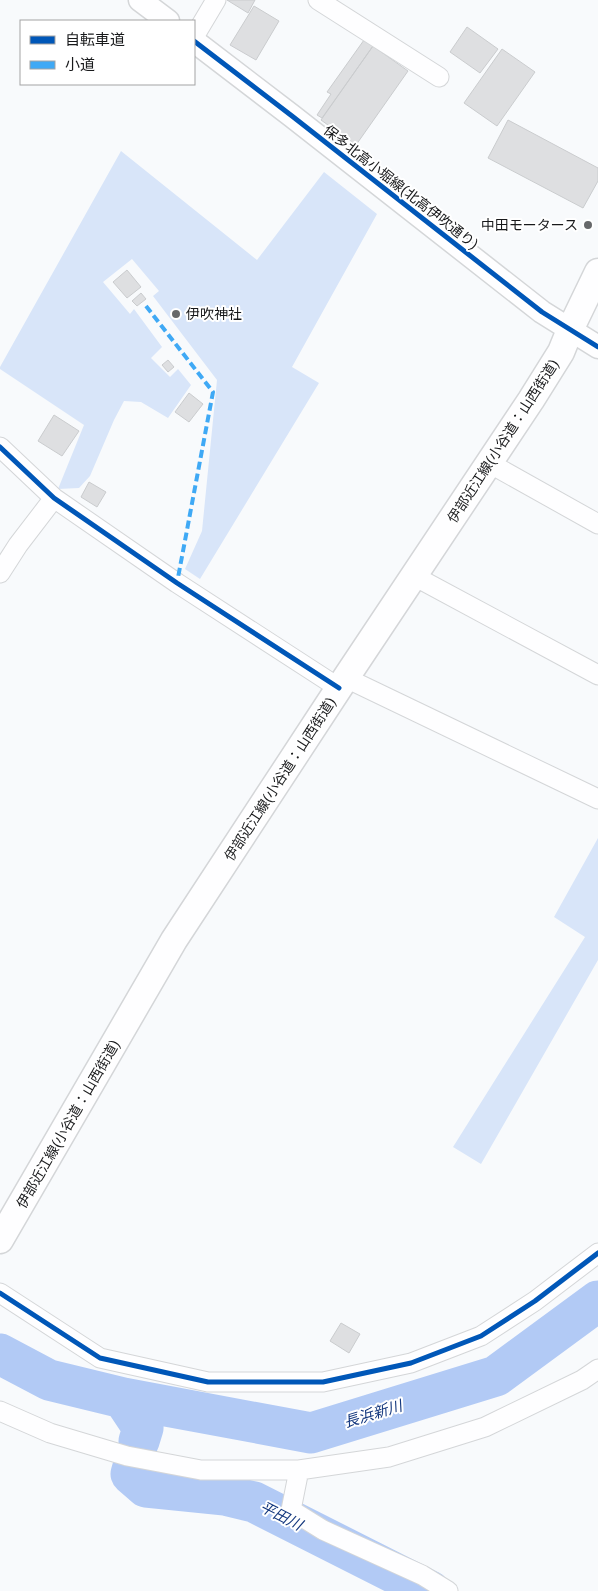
<svg xmlns="http://www.w3.org/2000/svg" width="598" height="1591" viewBox="0 0 598 1591" font-family="Roboto,'Noto Sans JP',sans-serif">
<style>
.green{fill:#d8e5f9}
.lines{fill:none;stroke-linecap:round;stroke-linejoin:round}
.river{stroke:#b2caf5;stroke-width:41}
.building{fill:#dedfe1;stroke:#caccce}
.minor-casing{stroke:#d4d6d8;stroke-width:21}
.tertiary-casing{stroke:#d4d6d8;stroke-width:25}
.secondary-casing{stroke:#d4d6d8;stroke-width:29}
.minor{stroke:#fefeff;stroke-width:19}
.tertiary{stroke:#fefeff;stroke-width:22}
.secondary{stroke:#fefeff;stroke-width:26}
.quiet{stroke:#3fa9f5;stroke-width:4;stroke-dasharray:8 4;stroke-linecap:butt}
.cycleway-casing{stroke:#fff;stroke-width:8}
.cycleway{stroke:#0057b8;stroke-width:5}
.poi-dot{fill:#66686a;stroke:#fff;stroke-width:2}
.labels{text-anchor:middle;dominant-baseline:central;stroke-width:4;stroke-linejoin:round;paint-order:stroke}
.street-label{font-size:14px;fill:#18191b;stroke:#fff}
.poi-label{font-size:14px;fill:#18191b;stroke:#fff;text-anchor:end}
.water-label{font-size:15px;font-style:italic;fill:#14387e;stroke:#fff}
</style>
<rect width="100%" height="100%" fill="#f8fafc"/>
<path class="green" d="M121,151L257,260L324,172L377,214L292,367L319,383L200,579L185,569L202,531L217,380L153,296L159,291L132,259L103,282L130,314L134,309L162,347L151,358L170,377L178,369L191,385L168,418L141,402L124,401L114,420L90,476L79,488L58,489L84,425L0,369V367Z
M598,838V960L481,1164L453,1147L585,937L554,917Z"/>
<g class="lines">
<path class="river" d="M0,1354L49,1380L123,1398L311,1433L496,1376L598,1301
M123,1398L143,1428L139,1441
M133,1467L131,1474L146,1487L225,1495L254,1502L430,1591"/>
</g>
<path class="building" d="M227,0H255L248,13Z
M254,6L279,21L256,60L230,45Z
M467,27L498,49L480,73L450,52Z
M364,40L373,46L322,118L317,115L331,94L327,92Z
M373,46L408,71L356,145L321,120Z
M502,49L535,72L497,126L464,103Z
M508,120L598,168V181L583,208L488,158Z
M127,270L141,287L127,298L113,282Z
M141,293L146,299L137,306L132,301Z
M168,360L174,367L168,372L162,365Z
M189,393L203,404L189,422L175,412Z
M54,415L79,431L62,456L38,441Z
M89,482L106,492L97,507L81,497Z
M341,1323L360,1334L349,1353L330,1341Z"/>
<g class="lines">
<defs>
<path id="minor" d="M318,0L439,77
M194,37L216,0
M0,447L54,498L177,583L339,688
M489,463L598,524
M0,573L18,545L54,498
M414,576L598,675
M346,678L598,799
M0,1293L100,1358L208,1382H323L411,1363L481,1336L535,1301L598,1253
M0,1411L50,1433L127,1456L201,1470H299L389,1457L485,1427L582,1380L598,1369
M299,1470L291,1510L323,1530L422,1575L448,1591"/>
<path id="tertiary" d="M140,0L168,21
M194,41L292,116L542,312L598,347"/>
<path id="secondary" d="M0,1240L174,940L339,688L531,400L561,352L570,330L598,272"/>
</defs>
<use href="#minor" class="minor-casing"/>
<use href="#tertiary" class="tertiary-casing"/>
<use href="#secondary" class="secondary-casing"/>
<use href="#minor" class="minor"/>
<use href="#tertiary" class="tertiary"/>
<use href="#secondary" class="secondary"/>
<path class="quiet" d="M146,306L213,392L177,583"/>
<defs>
<path id="cycleway" d="M194,41L292,116L542,312L598,347
M0,447L54,498L177,583L339,688
M0,1293L100,1358L208,1382H323L411,1363L481,1336L535,1301L598,1253"/>
</defs>
<use href="#cycleway" class="cycleway-casing"/>
<use href="#cycleway" class="cycleway"/>
</g>
<g class="poi-dot">
<circle cx="588" cy="225" r="5"/>
<circle cx="176" cy="314" r="5"/>
</g>
<g class="labels">
<g class="street-label">
<text transform="translate(401 187) rotate(38)">保多北高小堀線(北高伊吹通り)</text>
<text transform="translate(503 441) rotate(-57)">伊部近江線(小谷道：山西街道)</text>
<text transform="translate(280 779) rotate(-57)">伊部近江線(小谷道：山西街道)</text>
<text transform="translate(68 1124) rotate(-60)">伊部近江線(小谷道：山西街道)</text>
</g>
<g class="poi-label">
<text x="578" y="225">中田モータース</text>
<text x="186" y="314" text-anchor="start">伊吹神社</text>
</g>
<g class="water-label">
<text transform="translate(373 1414) rotate(-17)">長浜新川</text>
<text transform="translate(281 1516) rotate(27)">平田川</text>
</g>
</g>
<rect x="20" y="20" width="175" height="65" fill="#ffffff" stroke="#a3a3a4"/>
<rect x="30" y="36" width="25" height="8" fill="#0057b8" stroke="#a3a3a4"/>
<text x="65" y="45" font-size="15" fill="#18191b">自転車道</text>
<rect x="30" y="61" width="25" height="8" fill="#3fa9f5" stroke="#a3a3a4"/>
<text x="65" y="70" font-size="15" fill="#18191b">小道</text>
</svg>
